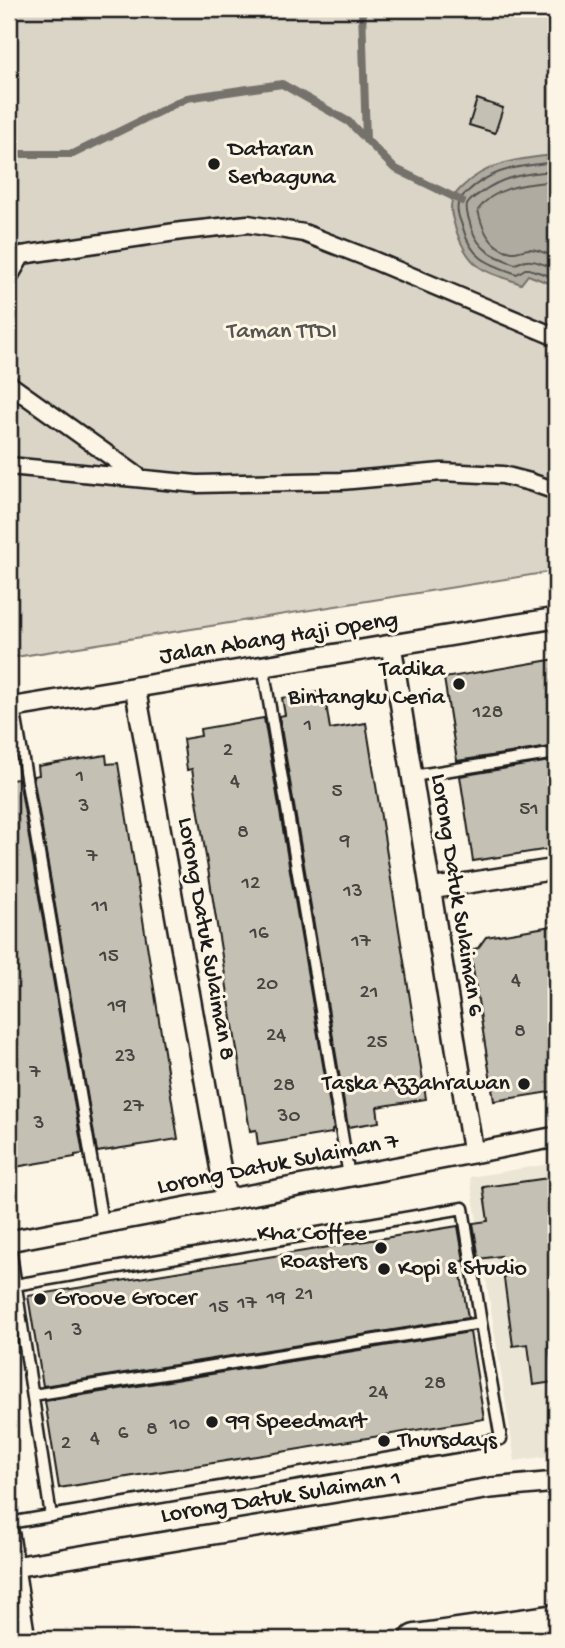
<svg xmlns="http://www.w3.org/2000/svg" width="565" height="1648" viewBox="0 0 565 1648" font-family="'Gochi Hand',sans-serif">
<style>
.built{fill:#ebe5d6}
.green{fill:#dbd5c8;stroke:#7c7872;stroke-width:2}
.water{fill:#b0aba1;stroke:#75726c;stroke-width:2}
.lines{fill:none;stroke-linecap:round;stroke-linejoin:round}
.shore{stroke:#575551;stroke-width:2}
.stream{stroke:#75726c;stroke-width:8}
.building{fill:#c4c0b3;stroke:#1c1c1c;stroke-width:2}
.service-casing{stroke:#1c1c1c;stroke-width:15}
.pedestrian-casing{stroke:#1c1c1c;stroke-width:21}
.minor-casing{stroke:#1c1c1c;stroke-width:24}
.secondary-casing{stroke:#1c1c1c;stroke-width:33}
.service{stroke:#fcf5e5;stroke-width:10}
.pedestrian{stroke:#fcf5e5;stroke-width:16}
.minor{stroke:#fcf5e5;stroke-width:19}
.secondary{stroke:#fcf5e5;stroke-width:28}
.poi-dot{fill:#1c1c1c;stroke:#fcf5e5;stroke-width:2.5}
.labels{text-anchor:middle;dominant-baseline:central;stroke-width:6;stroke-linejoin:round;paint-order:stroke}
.number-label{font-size:21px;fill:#464542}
.poi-label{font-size:24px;fill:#1c1c1c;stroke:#fcf5e5;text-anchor:start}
.park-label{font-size:24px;fill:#555450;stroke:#fcf5e5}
.street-label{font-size:24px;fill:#1c1c1c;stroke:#fcf5e5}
</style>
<rect width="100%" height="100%" fill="#fcf5e5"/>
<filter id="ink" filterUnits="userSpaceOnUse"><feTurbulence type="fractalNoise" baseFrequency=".0143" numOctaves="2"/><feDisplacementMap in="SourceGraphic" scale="14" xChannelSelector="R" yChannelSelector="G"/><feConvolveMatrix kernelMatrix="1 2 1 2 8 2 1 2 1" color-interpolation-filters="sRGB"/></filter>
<g filter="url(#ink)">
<path class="built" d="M556,1163V1455L515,1461L470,1177Z"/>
<path class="green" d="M9,9H556V571L9,658Z"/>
<path class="water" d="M556,155V286L528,275L521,284C510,279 491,275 481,268C468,260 459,241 455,227C453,219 449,210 452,201C453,196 457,192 461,188C486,162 522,158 556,155Z"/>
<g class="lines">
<path class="shore" d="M556,162C527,165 499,167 474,186C470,190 462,195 459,201C455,209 460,220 463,228C471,259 489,264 517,274L525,269H529L556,278
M556,171C528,173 502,176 479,194C475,196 469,201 467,205C465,211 470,221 471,227C479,251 493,256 515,264C531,257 540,263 556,269
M556,181C529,184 495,185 478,210C482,229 490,249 512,252C517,253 523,249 529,249C538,249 548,254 556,258"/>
<path class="stream" d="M362,9L366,140
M9,157L18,154H73L187,98L282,84L349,122L394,168L462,201"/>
</g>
<path class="building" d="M477,99L503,108L495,133L469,125Z
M556,659V746L457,761L444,678Z
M324,691L330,729L366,723L426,1099L377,1107L379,1122L348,1127L279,716L285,715L282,698Z
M264,718L334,1129L332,1130V1133L258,1145L256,1130L250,1131L192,769L187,770L183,739L201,736L200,729Z
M106,755L107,764L118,763L178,1139L97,1152L33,776L39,775L38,766Z
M556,760V848L473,861L460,776Z
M19,779L83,1154L75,1155V1157L9,1168V780Z
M552,926L556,950V1091L494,1101L470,950L478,948L486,937Z
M556,1177V1344L549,1345L554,1382L533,1385L528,1344L513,1346L501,1256L479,1259L473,1223L488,1221L483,1187Z
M458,1226L464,1261L459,1262L468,1318L43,1386L28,1296Z
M470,1332L484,1419L59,1488L45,1401Z"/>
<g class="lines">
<defs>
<path id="service" d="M263,666L349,1176
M14,707L102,1222
M413,776L556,753
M553,870L556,890
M9,1241L51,1516
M9,1286L463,1208L481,1323L501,1439L9,1523
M33,1395L481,1323"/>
<path id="pedestrian" d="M9,260L22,255L182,231L248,224L304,233L368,258L556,337
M9,277L22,255
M9,384L138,476
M9,466L197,484L341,481L442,472L503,475L530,482L556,491"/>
<path id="minor" d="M391,645L473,1153
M135,687L226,1199
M9,708L556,618
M430,889L556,869
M9,1241L556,1137
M9,1535L25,1639
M14,1567L491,1488L556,1482"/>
<path id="secondary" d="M415,1639L556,1619"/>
</defs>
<use href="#service" class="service-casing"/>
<use href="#pedestrian" class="pedestrian-casing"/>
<use href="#minor" class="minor-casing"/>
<use href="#secondary" class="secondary-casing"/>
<use href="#service" class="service"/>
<use href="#pedestrian" class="pedestrian"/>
<use href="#minor" class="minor"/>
<use href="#secondary" class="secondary"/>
</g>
</g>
<g class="poi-dot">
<circle cx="214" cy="164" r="7"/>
<circle cx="459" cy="684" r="7"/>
<circle cx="524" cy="1084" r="7"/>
<circle cx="381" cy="1248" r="7"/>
<circle cx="384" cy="1269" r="7"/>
<circle cx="40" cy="1299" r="7"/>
<circle cx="212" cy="1422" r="7"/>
<circle cx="384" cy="1441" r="7"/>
</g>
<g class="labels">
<g class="number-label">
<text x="488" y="713">128</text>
<text x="308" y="726">1</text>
<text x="228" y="751">2</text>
<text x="80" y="777">1</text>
<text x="235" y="782">4</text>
<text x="337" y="792">5</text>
<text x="84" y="807">3</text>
<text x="529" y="810">51</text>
<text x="243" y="833">8</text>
<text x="345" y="842">9</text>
<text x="92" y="857">7</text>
<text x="251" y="884">12</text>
<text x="353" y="892">13</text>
<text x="100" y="907">11</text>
<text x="259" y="934">16</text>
<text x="361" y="942">17</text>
<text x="109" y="957">15</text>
<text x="516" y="981">4</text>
<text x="267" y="985">20</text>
<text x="369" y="993">21</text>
<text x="117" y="1007">19</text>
<text x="520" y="1032">8</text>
<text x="276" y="1036">24</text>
<text x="377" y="1043">25</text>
<text x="125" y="1057">23</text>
<text x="35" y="1073">7</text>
<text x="284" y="1086">28</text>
<text x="133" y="1107">27</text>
<text x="289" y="1117">30</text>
<text x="39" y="1124">3</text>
<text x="304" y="1295">21</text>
<text x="276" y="1299">19</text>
<text x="247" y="1304">17</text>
<text x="219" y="1308">15</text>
<text x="77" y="1331">3</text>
<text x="49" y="1336">1</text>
<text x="435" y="1384">28</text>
<text x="378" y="1393">24</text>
<text x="180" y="1425">10</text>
<text x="152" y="1430">8</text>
<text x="123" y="1434">6</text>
<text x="95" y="1439">4</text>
<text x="66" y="1444">2</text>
</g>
<g class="poi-label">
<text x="228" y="150">Dataran<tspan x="228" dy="28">Serbaguna</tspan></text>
<text x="445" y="670" text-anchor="end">Tadika<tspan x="445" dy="28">Bintangku Ceria</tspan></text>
<text x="510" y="1084" text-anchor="end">Taska Azzahrawan</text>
<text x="367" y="1234" text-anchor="end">Kha Coffee<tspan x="367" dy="28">Roasters</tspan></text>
<text x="398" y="1269">Kopi &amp; Studio</text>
<text x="54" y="1299">Groove Grocer</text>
<text x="226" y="1422">99 Speedmart</text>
<text x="398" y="1441">Thursdays</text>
</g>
<g class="park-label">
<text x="282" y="332">Taman TTDI</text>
</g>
<g class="street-label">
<text transform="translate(279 639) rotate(-9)">Jalan Abang Haji Openg</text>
<text transform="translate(456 895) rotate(81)">Lorong Datuk Sulaiman 6</text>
<text transform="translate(205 939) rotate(80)">Lorong Datuk Sulaiman 8</text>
<text transform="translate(278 1165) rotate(-11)">Lorong Datuk Sulaiman 7</text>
<text transform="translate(281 1498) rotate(-9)">Lorong Datuk Sulaiman 1</text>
</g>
</g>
<rect width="565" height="1648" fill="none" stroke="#fcf5e5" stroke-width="35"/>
<rect x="18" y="18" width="530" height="1613" fill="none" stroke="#1c1c1c" stroke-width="2.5" filter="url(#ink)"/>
</svg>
